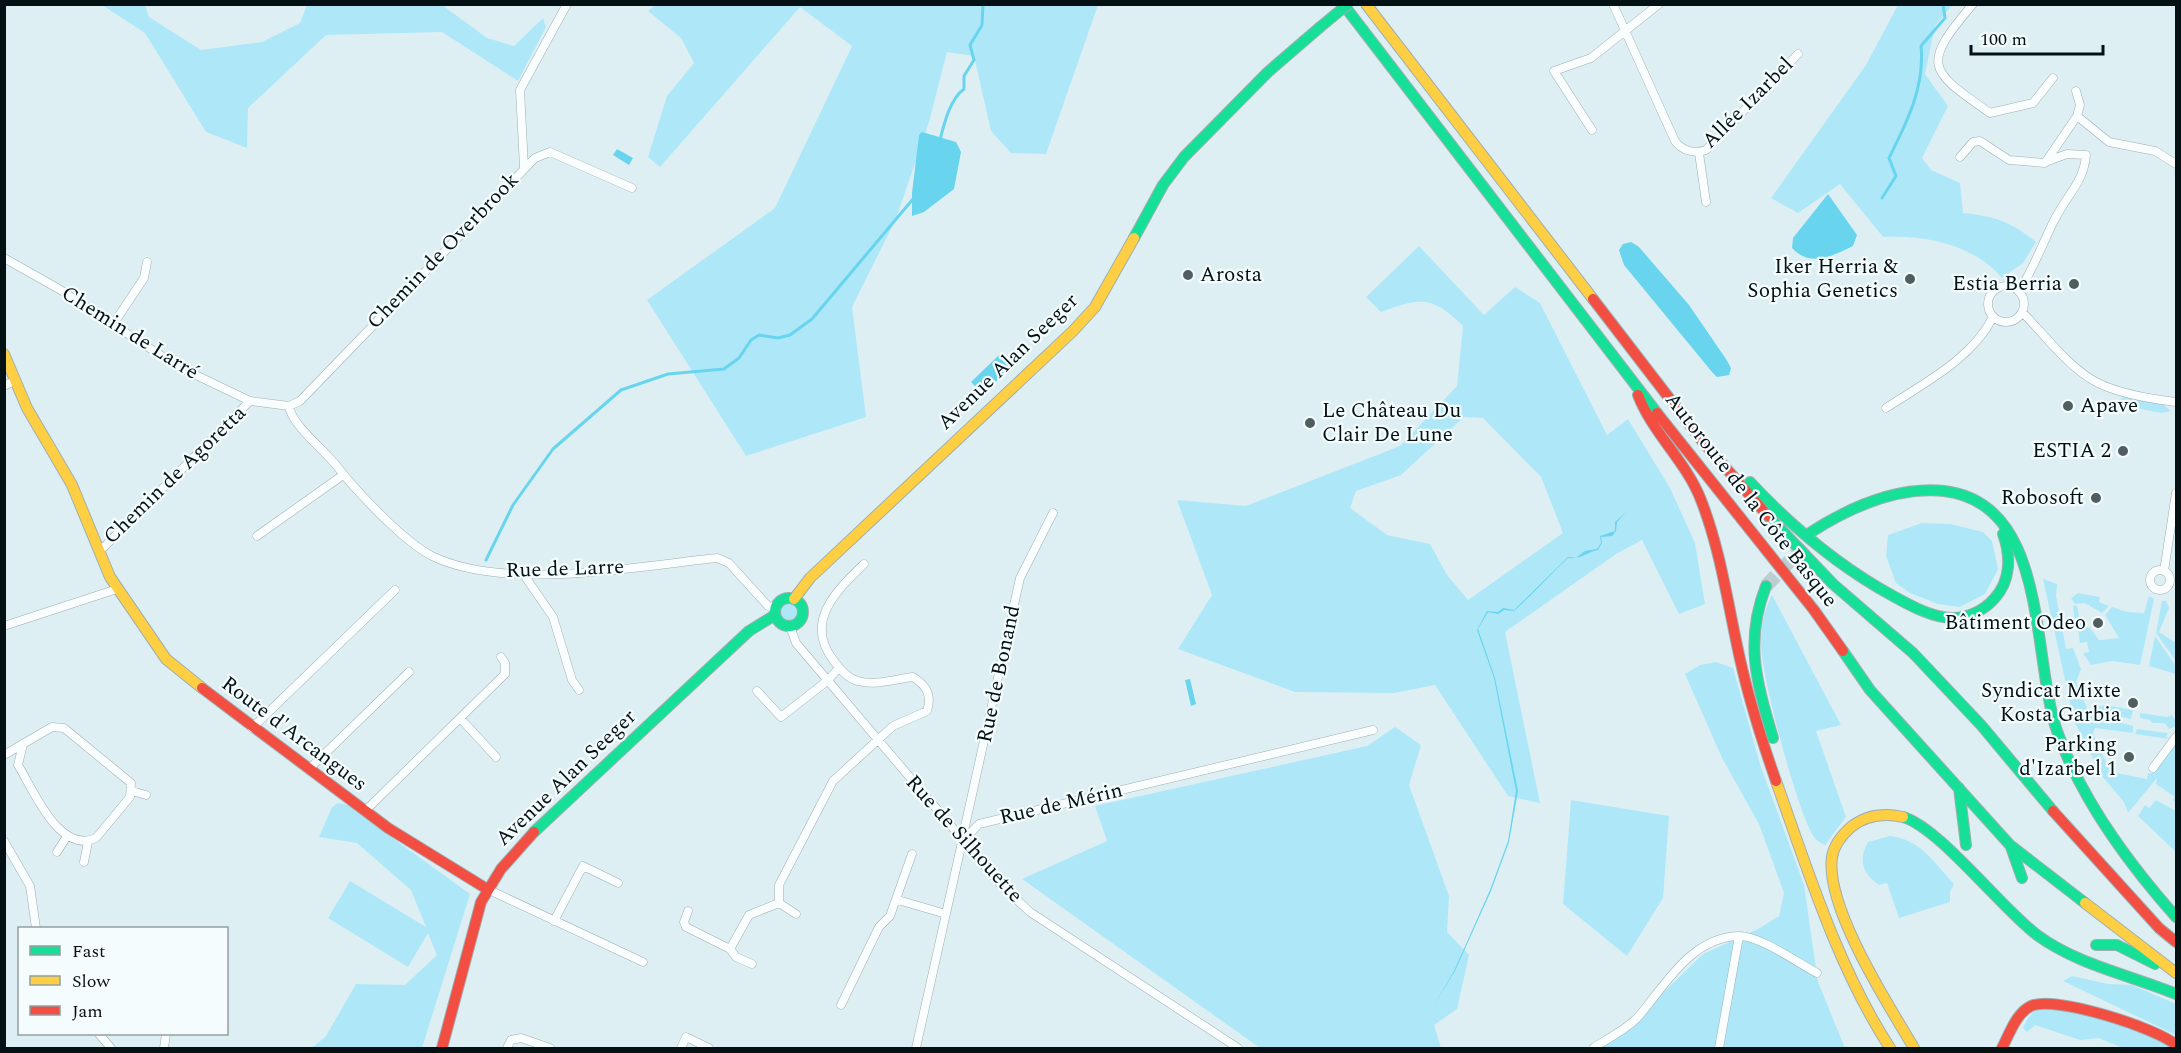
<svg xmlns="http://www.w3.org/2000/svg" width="2181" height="1053" viewBox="0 0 2181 1053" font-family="Spectral,serif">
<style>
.green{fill:#aee8f8;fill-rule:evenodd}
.water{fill:#68d4ee}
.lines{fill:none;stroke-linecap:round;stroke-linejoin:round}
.stream{stroke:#68d4ee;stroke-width:3}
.highway-tunnel{stroke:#bdced2;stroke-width:14;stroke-dasharray:14 7;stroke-linecap:butt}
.street-casing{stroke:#9faeb1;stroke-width:9}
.fast-casing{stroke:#9faeb1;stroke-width:12}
.slow-casing{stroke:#9faeb1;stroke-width:12}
.jam-casing{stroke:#9faeb1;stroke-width:12}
.street{stroke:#fafdfd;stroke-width:8}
.fast{stroke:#16e098;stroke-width:10}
.slow{stroke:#ffcf43;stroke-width:10}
.jam{stroke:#f24e42;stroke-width:10}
.fast-bridge-casing{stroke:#9faeb1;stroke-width:12;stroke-linecap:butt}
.fast-bridge{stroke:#16e098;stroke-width:10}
.poi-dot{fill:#505e62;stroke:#f4fcfe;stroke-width:2}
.labels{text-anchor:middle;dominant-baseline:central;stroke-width:4.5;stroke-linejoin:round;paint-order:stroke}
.street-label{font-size:21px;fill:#031014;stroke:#f4fcfe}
.poi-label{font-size:21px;fill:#031014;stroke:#f4fcfe;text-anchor:end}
</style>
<rect width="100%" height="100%" fill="#deeff4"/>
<path class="green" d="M102,5H145L149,17L201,50L262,42L300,23L307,5H442L487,38L514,46L543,18L546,27L518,81L442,32L326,35L248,108L247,148L206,132L145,33Z
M655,5H1098L1046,154L1011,153L991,131L974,56L947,52L929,122L896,219L852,307L866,417L746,456L647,300L775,208L852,46L800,7L660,167L648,157L667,96L694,63L681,38L648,11Z
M1898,5H1952L1935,26L1925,74L1948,106L1922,158L1931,170L1960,183L1963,213C1994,216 2012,222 2036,242L2023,263L2002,278C1973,244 1925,235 1883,237L1840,184L1798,213L1771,198L1866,65Z
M1419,246L1484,315L1515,287L1540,303L1607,435L1628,419L1670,488L1695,543L1705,604L1679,614L1642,540L1616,554L1505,632L1540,803L1508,796L1435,685L1394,693L1295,692L1178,649L1212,595L1177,500L1246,506L1400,446L1457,386L1463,326C1431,295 1420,298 1381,312L1366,297ZM1464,417L1483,418L1541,477L1563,533L1468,600L1447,575L1430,544L1387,535L1350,508L1356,491L1401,475Z
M2124,397L2164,405L2171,411L2161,413L2112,403Z
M1922,523L1951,524L1983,532L1992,541L1998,569L1985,594L1960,607L1938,604L1910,593L1896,583L1886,556L1888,535Z
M2043,579L2057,584L2056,596L2066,649L2073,648L2081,669L2076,682L2089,713L2133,726V733L2095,728L2093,734L2107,764L2112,766L2111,772L2147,779L2148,773H2152L2174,746L2176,749V803L2173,800L2175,797L2156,784L2157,778L2128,813L2124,802L2102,776L2074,721Z
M2078,593L2100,597L2099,602L2109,606L2102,613L2085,603L2075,604L2071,598Z
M1772,595L1841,725L1816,731L1846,817L1825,845C1821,843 1816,841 1814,837C1798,815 1760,671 1761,643C1761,626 1764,610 1772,595Z
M2149,596L2154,599L2140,665L2112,661L2091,665L2083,653L2089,652L2087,642L2080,643L2078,630L2082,628L2081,625L2076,628L2073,606L2077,605L2080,622L2091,629L2099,640L2119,638L2105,615L2112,607L2127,612L2144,613Z
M2162,601H2166L2169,608L2159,632L2176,643V661L2156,633Z
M778 612a11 11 0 1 1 22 0a11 11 0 1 1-22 0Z
M2155,636L2175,665L2176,674L2149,666Z
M1716,662L1733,668L1760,764L1804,885L1818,982L1845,1048H1601L1633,1022L1703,954L1758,929L1779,916L1784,893L1759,824L1722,758L1685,674L1700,665Z
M2099,705L2100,707L2105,705L2133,710L2131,719L2094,710V706Z
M2140,713L2167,717L2172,715L2176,721V726L2169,729L2165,723H2152L2150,720L2140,718Z
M1395,727L1421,745L1409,785L1449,896L1447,932L1469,955L1457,1009L1434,1025L1441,1048H1260L1022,879L1107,841L1095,806L1367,746Z
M2137,729L2168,733L2166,737L2169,739L2135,734Z
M1571,800L1669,816L1663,898L1627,956L1563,904Z
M2156,800L2176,811V852L2138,816L2145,805L2149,808Z
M338,803L347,805L470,894L422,1048H312L326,1036L356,984L405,985L437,955L428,933L408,967L328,918L350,881L426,927L411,890L357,843L319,837L332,807Z
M1890,836C1922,840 1934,863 1954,884L1950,892V902L1899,918L1887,883L1879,885C1862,874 1858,859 1868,842Z
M2072,976L2108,984L2132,985L2176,1004V1035L2063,981Z
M2045,1006C2088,1016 2133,1023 2171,1048H2123L2098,1038L2080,1040L2035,1025L2027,1032L2023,1028C2028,1016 2033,1010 2045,1006Z"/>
<path class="water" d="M922,132L956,142L961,152L954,189L924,212L912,216V193L919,135Z
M617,149L633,158L629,165L613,155Z
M1828,194L1857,235L1853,246C1832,256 1811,268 1792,248L1793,238Z
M1631,242L1639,247L1689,305L1726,359L1731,368L1729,375L1717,377L1712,372L1624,265L1619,250L1623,244Z
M1000,354L1011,367L983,394L971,382Z
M1626,512L1617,522L1616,531L1612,536L1601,537L1602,543L1598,550C1587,552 1580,560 1568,558C1549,576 1532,595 1514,611L1504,610L1498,614L1488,612L1478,629L1495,678L1518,791L1509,842L1491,891L1455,971L1434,1005L1454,971L1490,890L1508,841L1516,791L1494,678L1477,630L1487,611L1498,612L1503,608L1514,610L1568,557L1576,558L1585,551L1597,549L1601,543L1600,536L1615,531V522Z
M1190,679L1196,704L1191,706L1185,680Z"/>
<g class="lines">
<path class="stream" d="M940,140C944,124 950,99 964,89V76L974,60L970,45L982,25L983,4
M1882,198L1896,176L1889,158C1907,122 1925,87 1921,46L1945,18L1943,4
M486,560L513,505L553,449L621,390L668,374L724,369L739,358L751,340L759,335L778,338L790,335L812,319L913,199"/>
<path class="highway-tunnel" d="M1766,586L1808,542"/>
<defs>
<path id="street" d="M1613,4L1675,141C1682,151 1695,154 1706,150L1798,54
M1973,4C1920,66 1929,70 1990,113L2033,103L2053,78
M2076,91L2080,105L2077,116
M1592,130L1554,71L1591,58L1659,4
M1699,153L1706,202
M1960,157L1973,142L1980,141L2009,160L2045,163L2077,116L2109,142L2155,151L2176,164
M524,167L520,90L567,4
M4,258L59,289L177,366L250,401L289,406C291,424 324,450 336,465C356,491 403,541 432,556C506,592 637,566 717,558L729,563L768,606L776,608
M1988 304a18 18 0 1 1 36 0a18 18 0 1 1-36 0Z
M2019,291C2035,267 2043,241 2056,217C2068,194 2084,181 2086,155L2067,154L2048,161
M2022,312C2045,335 2068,367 2096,382C2119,394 2151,399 2176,402
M114,323L144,278L147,262
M4,386L14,381
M289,406L300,401L535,158L550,152L632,188
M1886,408C1924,383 1972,359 1993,317
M257,536L343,475
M98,549L104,547L250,401
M2150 580a10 10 0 1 1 20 0a10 10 0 1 1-20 0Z
M2164,571L2176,493
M524,575L553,617L572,680L579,690
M4,626L117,589
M790,626L796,643L1002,886L1030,912L1238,1048
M757,691L781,717L827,681L839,668
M461,719L496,757
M252,728L395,590
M4,755L52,727L64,728L131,783L130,797L96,838C59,855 33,789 18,765L23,744
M2153,768L2176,737
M309,769L409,672
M132,791L146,795
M365,811L505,674V663L501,657
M962,840L1020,578L1053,513
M4,841L30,886L36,928
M57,852L67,836
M84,862L88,842
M487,889L643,962
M898,900L946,914
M688,911L684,922L686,927L730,949L749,915L779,903
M796,914L779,903V885L833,781L893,726L927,711C932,695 927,686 913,677C896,679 875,686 858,681C848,679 840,669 834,661C803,622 837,590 864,564
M554,921L583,866L618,883
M730,949L736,957L752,964
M841,1005L879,927L890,916L912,854
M99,1034L111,1048
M164,1048L166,1034
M507,1048L511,1040L521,1038L550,1048
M681,1048L686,1037L709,1048
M916,1048L962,842L979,824L1373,730
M1593,1048C1607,1039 1627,1029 1638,1017C1665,986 1690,938 1738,936C1759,935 1798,963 1817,973
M1719,1048L1739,936"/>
<path id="fast" d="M1343,4L1657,413
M1134,238L1163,185L1184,157L1268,72L1319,28
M1750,482C1793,528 1838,566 1893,596C1911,606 1933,618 1953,618C1969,618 1984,610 1994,599C2011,581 2011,556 2003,534
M1768,516L1833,584L1913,653L1981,725L2053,811
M1808,534C1848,508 1895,486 1944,491C2049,503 2031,655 2057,731C2081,799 2128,863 2176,917
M1766,586C1744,642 1757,683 1773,738
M775 612a14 14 0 1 1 28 0a14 14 0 1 1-28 0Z
M1843,651L1870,690L2010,845L2085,903
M1959,788L1966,845
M1903,817C1940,828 2000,907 2037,935C2078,965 2130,975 2176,994
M534,832L749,631L775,615
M2011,847L2022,878
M2096,945H2117L2155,964"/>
<path id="slow" d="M1366,4L1593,299
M4,354L27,408L72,485L110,577L166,659L202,688
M794,599L810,578L1073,331L1095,307L1134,238
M1776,781C1808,871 1838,968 1890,1048
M1903,817C1885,813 1866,815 1851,827C1842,835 1834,844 1832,857C1825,907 1888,1004 1914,1048
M2085,903L2176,973"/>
<path id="jam" d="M1593,299L1703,442L1768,516
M1638,395C1653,434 1686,461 1701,500C1721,551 1728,606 1740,659C1749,700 1762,741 1776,781
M1657,413L1814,610L1843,651
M202,688L388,828L487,889
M2053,811L2159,928L2176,942
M442,1048L481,902L501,869L534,832
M2002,1048C2009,1035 2016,1013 2031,1006C2054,995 2157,1028 2176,1045"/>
</defs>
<use href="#street" class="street-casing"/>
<use href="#fast" class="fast-casing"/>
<use href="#slow" class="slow-casing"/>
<use href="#jam" class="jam-casing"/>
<use href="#street" class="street"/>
<use href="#fast" class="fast"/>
<use href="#slow" class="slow"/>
<use href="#jam" class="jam"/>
<defs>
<path id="fast-bridge" d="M1319,28L1348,4"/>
</defs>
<use href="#fast-bridge" class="fast-bridge-casing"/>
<use href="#fast-bridge" class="fast-bridge"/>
</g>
<g class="poi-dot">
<circle cx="1188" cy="275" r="6"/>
<circle cx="1910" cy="279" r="6"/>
<circle cx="2074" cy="284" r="6"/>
<circle cx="2068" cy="406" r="6"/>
<circle cx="1310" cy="423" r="6"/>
<circle cx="2123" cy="451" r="6"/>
<circle cx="2096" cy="498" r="6"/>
<circle cx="2098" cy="623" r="6"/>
<circle cx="2133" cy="703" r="6"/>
<circle cx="2129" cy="757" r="6"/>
</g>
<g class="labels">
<g class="street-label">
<text transform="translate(1748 103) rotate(-45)">Allée Izarbel</text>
<text transform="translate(443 251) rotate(-46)">Chemin de Overbrook</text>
<text transform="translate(130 333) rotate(32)">Chemin de Larré</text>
<text transform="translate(1008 362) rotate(-44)">Avenue Alan Seeger</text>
<text transform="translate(175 475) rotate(-44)">Chemin de Agoretta</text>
<text transform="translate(1751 500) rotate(52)">Autoroute de la Côte Basque</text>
<text transform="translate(565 569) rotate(-2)">Rue de Larre</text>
<text transform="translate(999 674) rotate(-78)">Rue de Bonand</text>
<text transform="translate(294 734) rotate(37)">Route d'Arcangues</text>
<text transform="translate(566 778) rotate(-44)">Avenue Alan Seeger</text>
<text transform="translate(1061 804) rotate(-13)">Rue de Mérin</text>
<text transform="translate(964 839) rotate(48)">Rue de Silhouette</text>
</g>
<g class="poi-label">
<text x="1898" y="267">Iker Herria &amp;<tspan x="1898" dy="24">Sophia Genetics</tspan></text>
<text x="1200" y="275" text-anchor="start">Arosta</text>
<text x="2062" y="284">Estia Berria</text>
<text x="2080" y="406" text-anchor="start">Apave</text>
<text x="1322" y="411" text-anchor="start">Le Château Du<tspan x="1322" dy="24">Clair De Lune</tspan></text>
<text x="2111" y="451">ESTIA 2</text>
<text x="2084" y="498">Robosoft</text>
<text x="2086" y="623">Bâtiment Odeo</text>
<text x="2121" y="691">Syndicat Mixte<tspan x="2121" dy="24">Kosta Garbia</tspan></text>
<text x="2117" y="745">Parking<tspan x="2117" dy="24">d'Izarbel 1</tspan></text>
</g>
</g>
<rect width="2181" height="1053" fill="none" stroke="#031014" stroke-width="12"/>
<rect x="18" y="927" width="210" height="108" fill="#f4fcfe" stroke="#949ea0" stroke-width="1.5"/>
<rect x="30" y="946" width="30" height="9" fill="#16e098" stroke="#949ea0" stroke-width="1.5"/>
<text x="72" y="957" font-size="18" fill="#031014">Fast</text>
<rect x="30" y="976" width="30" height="9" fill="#ffcf43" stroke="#949ea0" stroke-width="1.5"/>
<text x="72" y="987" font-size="18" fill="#031014">Slow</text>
<rect x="30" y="1006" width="30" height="9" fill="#f24e42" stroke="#949ea0" stroke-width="1.5"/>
<text x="72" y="1017" font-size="18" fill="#031014">Jam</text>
<path d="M1971 45v9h132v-9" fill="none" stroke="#031014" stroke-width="3"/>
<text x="1980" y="45" font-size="18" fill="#031014" stroke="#f4fcfe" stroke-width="4.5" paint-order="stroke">100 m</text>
</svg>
